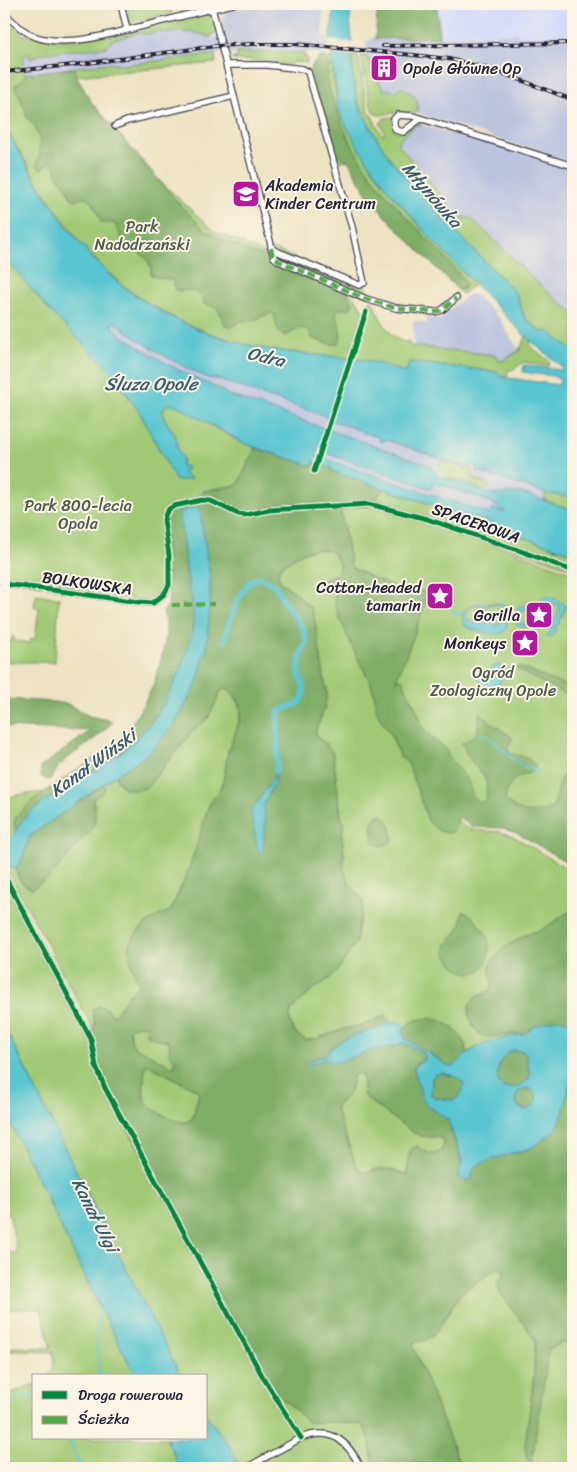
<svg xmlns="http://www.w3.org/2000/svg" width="577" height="1472" viewBox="0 0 577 1472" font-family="Sriracha,sans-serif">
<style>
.built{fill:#d1d9f9}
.industrial{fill:#bbc3de}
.green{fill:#a1c974;stroke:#627658}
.forest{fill:#80ad66;stroke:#516850;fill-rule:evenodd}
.water{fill:#59c5d1;stroke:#3e7486;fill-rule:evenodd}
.pier{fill:#ede3c2}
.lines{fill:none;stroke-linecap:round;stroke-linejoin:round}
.stream{stroke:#59c5d1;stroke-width:2}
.canal{stroke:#59c5d1;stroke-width:5.5}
.minor-casing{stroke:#403f4f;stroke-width:8}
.minor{stroke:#fff;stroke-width:5.5}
.rail-casing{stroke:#22223b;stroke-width:4}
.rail{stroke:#fcf5e5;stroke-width:2;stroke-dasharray:5.5;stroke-linecap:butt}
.quiet{stroke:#53aa46;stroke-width:4;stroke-dasharray:8 4;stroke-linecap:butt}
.cycleway-casing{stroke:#fcf5e5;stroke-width:8}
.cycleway{stroke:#00873e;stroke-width:5}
.labels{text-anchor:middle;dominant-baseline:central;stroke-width:4;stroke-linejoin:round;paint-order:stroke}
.poi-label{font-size:16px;fill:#22223b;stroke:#fcf5e5;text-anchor:end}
.park-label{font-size:16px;fill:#4e5c4f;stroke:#fcf5e5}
.street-label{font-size:16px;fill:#22223b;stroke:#fcf5e5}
.water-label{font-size:18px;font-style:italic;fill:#355b70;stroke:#fcf5e5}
</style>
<rect width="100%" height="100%" fill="#fcf5e5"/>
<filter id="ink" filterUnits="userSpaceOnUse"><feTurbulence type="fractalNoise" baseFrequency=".02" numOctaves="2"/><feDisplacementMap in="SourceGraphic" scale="10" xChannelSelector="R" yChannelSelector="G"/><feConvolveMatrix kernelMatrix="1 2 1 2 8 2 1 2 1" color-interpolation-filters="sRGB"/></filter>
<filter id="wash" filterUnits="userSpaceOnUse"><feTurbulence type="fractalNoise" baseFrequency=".0096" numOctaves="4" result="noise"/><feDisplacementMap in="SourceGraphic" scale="20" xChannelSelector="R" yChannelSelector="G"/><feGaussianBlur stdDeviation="1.12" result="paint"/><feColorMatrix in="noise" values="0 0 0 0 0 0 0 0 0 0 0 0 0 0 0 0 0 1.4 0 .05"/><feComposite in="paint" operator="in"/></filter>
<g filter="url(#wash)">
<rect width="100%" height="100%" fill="#ede3c2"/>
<path class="built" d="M437,4H573V39H560V35L519,36L518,33L439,37Z"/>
<path class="industrial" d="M259,4H266L267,6L274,4H323V36L328,37L329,54L276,52L214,54L121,65L119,63L100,64L25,74L23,61V58L26,55L30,54V59L37,55L46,53L106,47L110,40L138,33L148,34L159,31L166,33L193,32L210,37L223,36L221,21L227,12Z
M518,33L519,36L560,35V39H573V163L417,113L388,110L379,107L371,66L367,59L366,41H370V38L460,37Z
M416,125H421L477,139L573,168V312L563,305L529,275L480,227L460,218L398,142L399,140Z
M469,294L476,295L500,319L516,346L520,348L519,351L502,361L496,359V355L451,350L449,352L444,351L441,349L414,346L413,321L426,323L427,317L439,319L445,318L446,313Z
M113,322L161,355L208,378L216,379L325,416L327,419L380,438V441L387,440L467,467L471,465L476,466L477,471L551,495L554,494L573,498V510L522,493H505L498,494L497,495L490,493L440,477L436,475L429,465L226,394L222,390L180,371L152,356L124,337L113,328L111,324Z
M317,450L431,489L433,483L441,485L494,503V505L501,509L505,512L491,514L315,456Z"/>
<path class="green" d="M144,4H169L172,13L130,23L127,8Z
M213,9L218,31L210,37L193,32L166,33L159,31L148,34L138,33L111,40V42L106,47L46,53L37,55L30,59V54C19,56 24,66 25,74L100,64L119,63L122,65L215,54L216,63L76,76L92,103L159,180L214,231L273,257L271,248L358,285L364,283L369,296L346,291L356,299L364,312L349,359L268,349L240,343L209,333L188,325L165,313L131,292L106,271L78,240L43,191L4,125V19L12,29L15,27L24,35L74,40Z
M271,52L305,53L303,57H307V63L294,62L290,65L260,61L232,60L233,58H237V53Z
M331,55C332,72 335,90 338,108C340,118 348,129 353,138C385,194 431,238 475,284L462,294L386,217L366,193L348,160L336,163C331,144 323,123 320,103C318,93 324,62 331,55Z
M352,56H358L368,109L382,135L385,133L380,124L384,118L393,117L396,132L419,123H422L421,125H416L399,140L398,142L399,145L460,218H471C505,249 535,285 573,312V351L548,332H542L525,318L516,293L443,219L388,156L371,128L357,101L352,72Z
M361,56L367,57L369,62L371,60L378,61L377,68L378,73H375L376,66H371L374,67L373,75L385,76L384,77L376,76V80H380L379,84L383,86V89L397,91L400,87C411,91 421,100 417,113H391L380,115L375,114L371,106Z
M4,257L49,310L113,374L140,413L176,481L191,479L190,477L184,475L183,470H186L182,467L173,432C167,426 162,417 163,408L168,404L176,405L237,440L255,448L238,485L203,491L195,501L174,506C173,525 174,573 165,588C160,598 148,600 138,600L4,579Z
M370,301H372C380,316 389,343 409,342L410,346L441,349L444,351L449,352L451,350L496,355L497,359L502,361L519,351L526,337L531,342L529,345L550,362L548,366L524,362L512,370H508L507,378L502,377L497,372L410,362L406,372H404L389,366L370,361L351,359Z
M441,460L465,468H467L472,469L471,472L475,476L474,479L489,485L490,488L484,489L446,477L441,472L439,464Z
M384,489L475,519L476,517L488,522V526L573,553V569L427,518L373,502Z
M546,493L573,498V510L544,500Z
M369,506L426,521L479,538L573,573V862L482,812L431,738L425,732L415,706L405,687L404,681L396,680L413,638L428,592L405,590L379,581L351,567L340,508Z
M310,549H324L333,552L339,564V571L332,576L313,584L315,590L324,586L333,588L335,593V604L357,657L370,681L383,723L390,732L399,756L408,763L429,823L452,815L465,827L472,830L501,832L515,837L573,872V909L543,929L523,936L490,974C496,989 489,992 476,997L500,1036L512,1034H524C504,1039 485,1041 467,1053L465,1043L416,1020L405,1027C401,1022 394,1021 388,1025L389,1018L386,1015L361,1026L347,1028L315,1039L305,1040L295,1033L290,1021L291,1010L315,988L330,978L356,942L363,900L349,884L344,870V854L342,835L344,823L341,817L333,754L325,743L316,737V729L324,710L327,694L311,608C300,599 294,589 281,583L278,575L280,567L295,557Z
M36,594L59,598L55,662H4V640L12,641V637H14V641L30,643L31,639H35L39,608L34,607Z
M226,688L231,690L241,707L240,717L234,737L228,750L223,783L219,791L209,805L193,860L170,911C154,917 134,928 130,947C128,955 135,977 139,985L130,993L114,1015L109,1013L95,1026L94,1031L4,864V799L17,795L44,792L34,799L14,824L16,830C9,844 2,852 11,868L16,869C17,880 23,885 32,889L89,833L96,813L93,799L105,788L104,784L116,774L117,780L125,789L155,778L191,733L208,718L221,691Z
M4,884L287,1401L291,1407L319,1423L330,1422L361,1424C373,1436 370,1453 374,1468H241L227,1444L206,1415V1376H181L178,1371L83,1185L4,1026Z
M139,1025L149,1027L145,1033L160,1040H167L170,1044C169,1054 167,1054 176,1060L173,1067L133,1046L129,1030L133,1026Z
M145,1065H148L195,1089L199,1093L193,1118C190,1119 189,1122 186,1122C178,1124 148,1109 145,1101C142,1091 145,1077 145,1065Z
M359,1073L362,1075L364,1095L367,1099L414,1133L421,1136L442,1138L444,1143C440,1159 427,1155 417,1146L410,1150L407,1173L404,1174L390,1169H375L368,1173L362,1172L356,1165L335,1107L350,1092L354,1074Z
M4,1111L38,1179L101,1310L136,1376H48C54,1369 54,1361 53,1352L4,1351V1347L51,1348L41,1309H4V1253H17L10,1217L4,1206Z
M503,1269L505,1274L497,1283L535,1340L534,1375L525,1446L527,1460L549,1347H554L563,1342L573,1350V1468H461L413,1346L416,1342L424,1341L442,1323L460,1294L493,1271Z
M34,1384V1438H166L180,1468H4V1396Z"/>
<path class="forest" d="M378,4H437L439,37L375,39Z
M324,56C331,62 327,72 328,81C332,101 340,121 349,139C375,192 423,230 460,275L466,284L463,289L458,290L386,217L366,193L348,160L334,154L309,70C314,64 316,58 324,56Z
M75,68L76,76L92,103L180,205L204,229L221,239L251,252L264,256H282L334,278L339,282L353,304L350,309H340L336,312C337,324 344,332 339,343C330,347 322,340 313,339L309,330C296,323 288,342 280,333C276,329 276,319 274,314L271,313L252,321H240L232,327L225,326C222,320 221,309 215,307C210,305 208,307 203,303V298C190,286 187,293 175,290L173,281C165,276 159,280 151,275V268L147,259L141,254L134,246L124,243L114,223H102L92,201L85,197L76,200L70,197L68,189L58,177L56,168L53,164L50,162L41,169L38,167L37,162L40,156L39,150L40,142L35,126L27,118L25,109L15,86L21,81L25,74Z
M255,448L312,466L314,461C321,463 326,468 332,468V471L384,489L369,506L340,508L351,567L379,581L405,590L428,592V595L413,638L396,680L401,679L404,681L405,687L415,706L425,732L446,749L448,756L467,779L474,799L479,803L486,801C490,770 479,776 467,754C465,751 464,747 462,743L477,734L480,712L489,721L513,738L507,748L510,754C520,754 529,758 536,766C532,775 519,775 512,781C508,786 506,794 505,800C523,816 530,814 552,808C554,804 556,800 557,796C560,781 557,776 573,771V866L519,834L503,828L471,827L459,817L453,832L448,833L439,831L429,823L408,763L400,756L390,732L383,723L377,712L374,693L370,681L357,657L340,619L335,604V593L333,588L324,586L315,590L312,589V584L332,576L339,571V564L333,552C310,544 298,555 280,567L278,575L281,583L288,587L296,593L304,603L311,608L314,616L327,694L324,710L316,729V737L325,743L333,754L341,817L344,823L342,835L344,854V870L349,884L363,900V909L358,926L356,942L338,970L330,978L315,988L291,1010L290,1021L295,1033L305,1040L315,1039L347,1028L361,1026L387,1015L389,1018L388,1025L353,1036L331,1048L327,1054L306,1063L307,1066L325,1059L329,1061L371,1051L396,1046L408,1041C386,1019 456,1000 467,1053C463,1059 457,1066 450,1067L429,1053L424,1060L416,1064L414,1069L422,1097L426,1104L448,1120L462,1163L471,1180L473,1169C482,1160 497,1158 509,1154C516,1153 524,1152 531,1148C534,1147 537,1144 540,1142C570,1122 566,1094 573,1063V1350L563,1342L554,1347L549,1348L532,1461L527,1460L525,1446L534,1375L535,1340L528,1329L500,1293L497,1283L505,1274L503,1269L493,1271L460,1294L434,1335L424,1341L416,1342L413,1346L461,1468H374C370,1453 373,1436 361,1424L330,1422L308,1423L287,1401L277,1400L105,1088L96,1057L97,1049L94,1031L95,1026L92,1009L100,1006L106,1008L109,1013L114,1015L130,993L139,985C135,977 128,955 130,947C134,929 154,917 170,911C188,879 197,843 208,808C211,800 219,794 222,785C226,775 225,763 228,752C232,738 242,723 241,708C240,700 233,691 225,688L221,691L208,718L191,733L147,787L139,790L125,789L117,780L116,774L147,755L196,685L200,669L210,599V579L200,510C197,522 193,534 190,547C189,551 186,556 186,561C185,579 193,596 194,614C196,653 161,718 131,744C108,764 80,778 55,795C40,805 26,814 16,830L14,824L16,817L34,799L102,753L116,742L128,730L139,712L153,686L161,660L166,637V623L163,612L168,605L169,591L165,590L169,585L164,520L169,509L195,501L203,491L238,485ZM139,1025L149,1027L145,1033C151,1038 159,1040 167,1040L170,1044C169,1054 167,1054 176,1060L173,1067L133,1046L129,1030L133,1026ZM148,1065L195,1089L199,1093L193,1118C190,1119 189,1122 186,1122C178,1124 148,1109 145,1101C141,1091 145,1077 145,1066ZM359,1073L362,1075L364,1095L367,1099L414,1133L421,1136L442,1138L444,1143C440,1159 427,1155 417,1146L410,1150L407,1174C399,1175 392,1169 384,1169C377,1168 370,1174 365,1172C361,1171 358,1168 356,1165L335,1108L350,1092L354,1074Z
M518,666L573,689V698L516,669Z
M4,699L55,702L68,704L89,716L113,721C99,739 77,749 60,765C55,769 56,776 49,780L41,777V767L90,731L4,727Z
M104,784L105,788L102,793L93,799L95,823L89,833L74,848L58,869L44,881L32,889C23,885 17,880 16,869L21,861L30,836Z
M382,814L391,827L393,840C385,847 379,848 372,840L373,820L377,816Z
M573,909V1028L570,1023L535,1026L524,1034H512L488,1037L480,1035L474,1027L469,1016V1005L476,997L489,992L492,987L493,981L490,974V966L494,959L504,948L523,936L543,929Z
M463,911C472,913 476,922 482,929C484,932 487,934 488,938C491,949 489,967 477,972C465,977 447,964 446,951C446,938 455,939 459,929C462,924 462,916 463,911Z
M513,1050L523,1051L526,1053L530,1076C527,1081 523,1084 517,1087C491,1099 492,1059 513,1050Z
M443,1073C448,1075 455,1076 460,1079C469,1086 461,1095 454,1100L436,1098L431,1095L432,1078L435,1074Z
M516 1099a10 10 0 1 1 20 0a10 10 0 1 1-20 0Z"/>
<path class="water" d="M335,4H352L350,18L352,39V72L357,101L371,128L388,156L407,178L443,219L516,293L525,318L541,332L548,331L573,351V498L554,494L551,495L477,471L476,466L471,465L467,468L387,440L380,442V438L366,433L364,434L362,431L327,419L325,416L216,379L208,378C173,362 147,347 116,323L113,322L112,324C116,333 127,339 135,344C163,363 191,377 222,390L226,394L429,465L432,470L437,472L436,475L439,476L489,493L497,495L498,494L522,493L573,510V553L487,526L488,522L476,517L475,519L331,471L332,468C326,468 320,463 314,461L312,466L245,444L176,405L168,404L163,408C162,422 172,427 176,437C177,440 177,443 177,445C177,450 181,455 183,460L181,463L182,467L186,466L187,470H183L184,475L190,477L191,479L176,481L140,413L113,374L49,310L4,257V125C31,175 68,237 111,276C154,315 210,338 267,349C300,355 335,355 368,361C381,363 392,368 404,372H406L409,362L498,372L502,377L559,385L560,380L553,376L523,372L524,365L562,370L563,368L524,335L434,242L389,191L361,152L343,120L338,107L331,55L330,36ZM317,450L431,489L433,483L442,485L494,503V505L501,509L505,512L493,509L490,514L316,456Z
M196,507L200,510L210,579V599L207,647L196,685L175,724L147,755L116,775L30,836L21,861L16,869L11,868C8,863 6,859 6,854C6,845 17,826 23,820C31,810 42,803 53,796C82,777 116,761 140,735C161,714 176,684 185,656C194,631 197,615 189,589L179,513L182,511Z
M547,596L556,599L566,606L559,624L556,626C556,632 555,634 550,638L546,637L550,633L560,608C552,599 546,602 536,606C532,608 528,609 523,610L520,621L526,625V628L516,624L514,622L518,607L534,603Z
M488,603L503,604L507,607C507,613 509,625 505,631C499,639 471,629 464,625L462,615C468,603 476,604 488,603ZM491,604L502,606L505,609L503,611V619L499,624L495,626L489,620L487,616L484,617L486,612L488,611L483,609L482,607L484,605L486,607ZM473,605H479L484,613L481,618L487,621L486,623L476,624L467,618C465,613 468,607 473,605Z
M498,665L509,670L506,677L500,681L498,690L494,693L486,689L485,684L479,682L477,673L479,671L488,672L495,666Z
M277,765L275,781L264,804L265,824L263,850L260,856L255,836L251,811L272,781Z
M557,1019C564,1020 571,1021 573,1028V1063L569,1083L566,1104L559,1124L549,1136L531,1148L496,1158L476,1166L473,1169L471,1180L469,1181L463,1180L460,1177L459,1173L462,1160L448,1120L426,1104L422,1097L414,1069L416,1064L424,1060L426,1057L422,1052L415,1048L403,1043L390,1047L371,1051L338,1062L333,1063L325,1059L307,1066L306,1063L327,1054L331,1048L343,1040L353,1036L382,1027L392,1022H398L405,1027L403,1033L405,1038L450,1067H453L467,1053L484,1044L507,1037L524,1034L535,1026L549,1021ZM513,1050L523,1051L526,1053L530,1076C527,1081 523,1084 518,1086C491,1099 492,1059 513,1050ZM443,1073C448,1075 455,1076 459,1079C469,1086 461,1095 454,1100L436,1098L431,1095L432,1078L435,1074ZM527,1088C549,1093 528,1119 518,1106C515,1102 515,1094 519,1091C522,1089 525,1089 527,1088Z
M4,1026L83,1185L181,1376H136L101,1310L38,1179L4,1111Z
M206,1415L228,1444L241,1468H180L166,1438H206Z"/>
<path class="pier" d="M329,40L355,43L354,56L329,54Z"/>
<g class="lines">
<path class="stream" d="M452,610L462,615
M507,613L516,614
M480,734L487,735L521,766L540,771
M96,1376L100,1372C97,1351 94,1330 101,1310
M4,1408C14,1400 21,1394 34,1396
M68,1438L81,1468"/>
<path class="canal" d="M224,641C229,623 239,582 260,577C265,580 272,583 276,587C279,591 281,596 283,600C291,613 305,624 306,640C306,646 301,652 300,658C299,661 299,666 299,669C298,680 308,685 302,699C297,709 282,705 278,714L277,763L276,771"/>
</g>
</g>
<g filter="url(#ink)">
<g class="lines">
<defs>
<path id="minor" d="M121,4L127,30
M211,4L274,257L279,261L366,299L396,308L435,312L442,310L456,298
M4,12C13,23 29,37 44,39C74,45 107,35 135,28C168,20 200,11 233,4
M227,65H267L303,69L308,72L352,227L364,283L359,285L276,251L271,248
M420,119L403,132L396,130L394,126V119L398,115L413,116L573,166
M115,126L127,121L234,96
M4,584L60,591L139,602L153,603L164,594L169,585V556L164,520L166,513L169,509L174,506L202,500L211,501L238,514L245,515L269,510L369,504L427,519L518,550L573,571
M4,875L91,1039L96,1066L105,1088L264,1379L301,1438
M246,1468L301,1438C333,1426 348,1442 361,1468"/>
</defs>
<use href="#minor" class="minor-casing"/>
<use href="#minor" class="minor"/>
<defs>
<path id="rail" d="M383,46L573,43
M4,72L73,65L216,46L252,44H294L413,55L449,59L497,71L573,100"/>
</defs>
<use href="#rail" class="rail-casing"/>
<use href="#rail" class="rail"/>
<path class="quiet" d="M4,15L12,21
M271,248L273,255L279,261L366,299L396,308L435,312L442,310L456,298
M172,605L215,604"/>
<defs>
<path id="cycleway" d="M314,471L366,312
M4,584L60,591L139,602L153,603L164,594L169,585V556L164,520L166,513L169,509L174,506L202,500L211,501L238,514L245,515L269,510L369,504L427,519L518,550L573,571
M4,875L91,1039L96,1066L105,1088L264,1379L301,1438"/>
</defs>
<use href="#cycleway" class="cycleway-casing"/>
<use href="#cycleway" class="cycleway"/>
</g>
</g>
<defs>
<symbol id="building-square" viewBox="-11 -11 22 22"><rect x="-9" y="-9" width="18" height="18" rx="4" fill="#b5179e" stroke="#fcf5e5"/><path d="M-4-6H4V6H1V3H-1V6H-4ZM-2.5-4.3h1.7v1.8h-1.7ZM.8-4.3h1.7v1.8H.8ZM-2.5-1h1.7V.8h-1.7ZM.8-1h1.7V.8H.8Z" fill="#fff"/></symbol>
<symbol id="school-square" viewBox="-11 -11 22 22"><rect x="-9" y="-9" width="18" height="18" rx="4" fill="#b5179e" stroke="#fcf5e5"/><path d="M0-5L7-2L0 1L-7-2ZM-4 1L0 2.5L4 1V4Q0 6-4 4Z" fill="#fff"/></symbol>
<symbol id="sight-square" viewBox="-11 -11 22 22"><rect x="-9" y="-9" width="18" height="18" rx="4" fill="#b5179e" stroke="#fcf5e5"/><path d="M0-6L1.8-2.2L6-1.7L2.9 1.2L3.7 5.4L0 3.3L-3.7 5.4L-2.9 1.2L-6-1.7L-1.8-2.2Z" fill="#fff"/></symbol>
</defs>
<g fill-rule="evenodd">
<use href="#building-square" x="368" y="52" width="32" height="32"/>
<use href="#school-square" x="230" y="178" width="32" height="32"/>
<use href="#sight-square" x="424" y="580" width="32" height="32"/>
<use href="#sight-square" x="523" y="599" width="32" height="32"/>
<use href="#sight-square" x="509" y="627" width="32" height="32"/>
</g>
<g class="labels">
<g class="poi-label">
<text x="403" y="68" text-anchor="start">Opole Główne Op</text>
<text x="265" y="185" text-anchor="start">Akademia<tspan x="265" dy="18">Kinder Centrum</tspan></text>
<text x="421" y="587">Cotton-headed<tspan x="421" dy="18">tamarin</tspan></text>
<text x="520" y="615">Gorilla</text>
<text x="506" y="643">Monkeys</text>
</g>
<g class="park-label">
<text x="142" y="226">Park<tspan x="142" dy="18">Nadodrzański</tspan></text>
<text x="78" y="505">Park 800-lecia<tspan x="78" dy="18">Opola</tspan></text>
<text x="493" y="672">Ogród<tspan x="493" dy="18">Zoologiczny Opole</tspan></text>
</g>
<g class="street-label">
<text transform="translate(476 523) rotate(19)">SPACEROWA</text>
<text transform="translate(87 583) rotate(8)">BOLKOWSKA</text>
</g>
<g class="water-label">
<text transform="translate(432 195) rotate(49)">Młynówka</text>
<text transform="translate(266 357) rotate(13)">Odra</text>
<text x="151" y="384">Śluza Opole</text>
<text transform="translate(93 763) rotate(-36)">Kanał Wiński</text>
<text transform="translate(95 1215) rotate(63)">Kanał Ulgi</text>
</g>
</g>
<rect width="577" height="1472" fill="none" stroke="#fcf5e5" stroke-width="20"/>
<rect x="32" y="1374" width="175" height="65" fill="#fcf5e5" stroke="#a5a1a1"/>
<rect x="42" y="1391" width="25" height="8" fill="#00873e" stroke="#a5a1a1"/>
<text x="78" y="1400" font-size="15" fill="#22223b">Droga rowerowa</text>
<rect x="42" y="1416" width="25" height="8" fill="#53aa46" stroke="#a5a1a1"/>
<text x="78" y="1424" font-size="15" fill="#22223b">Ścieżka</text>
</svg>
